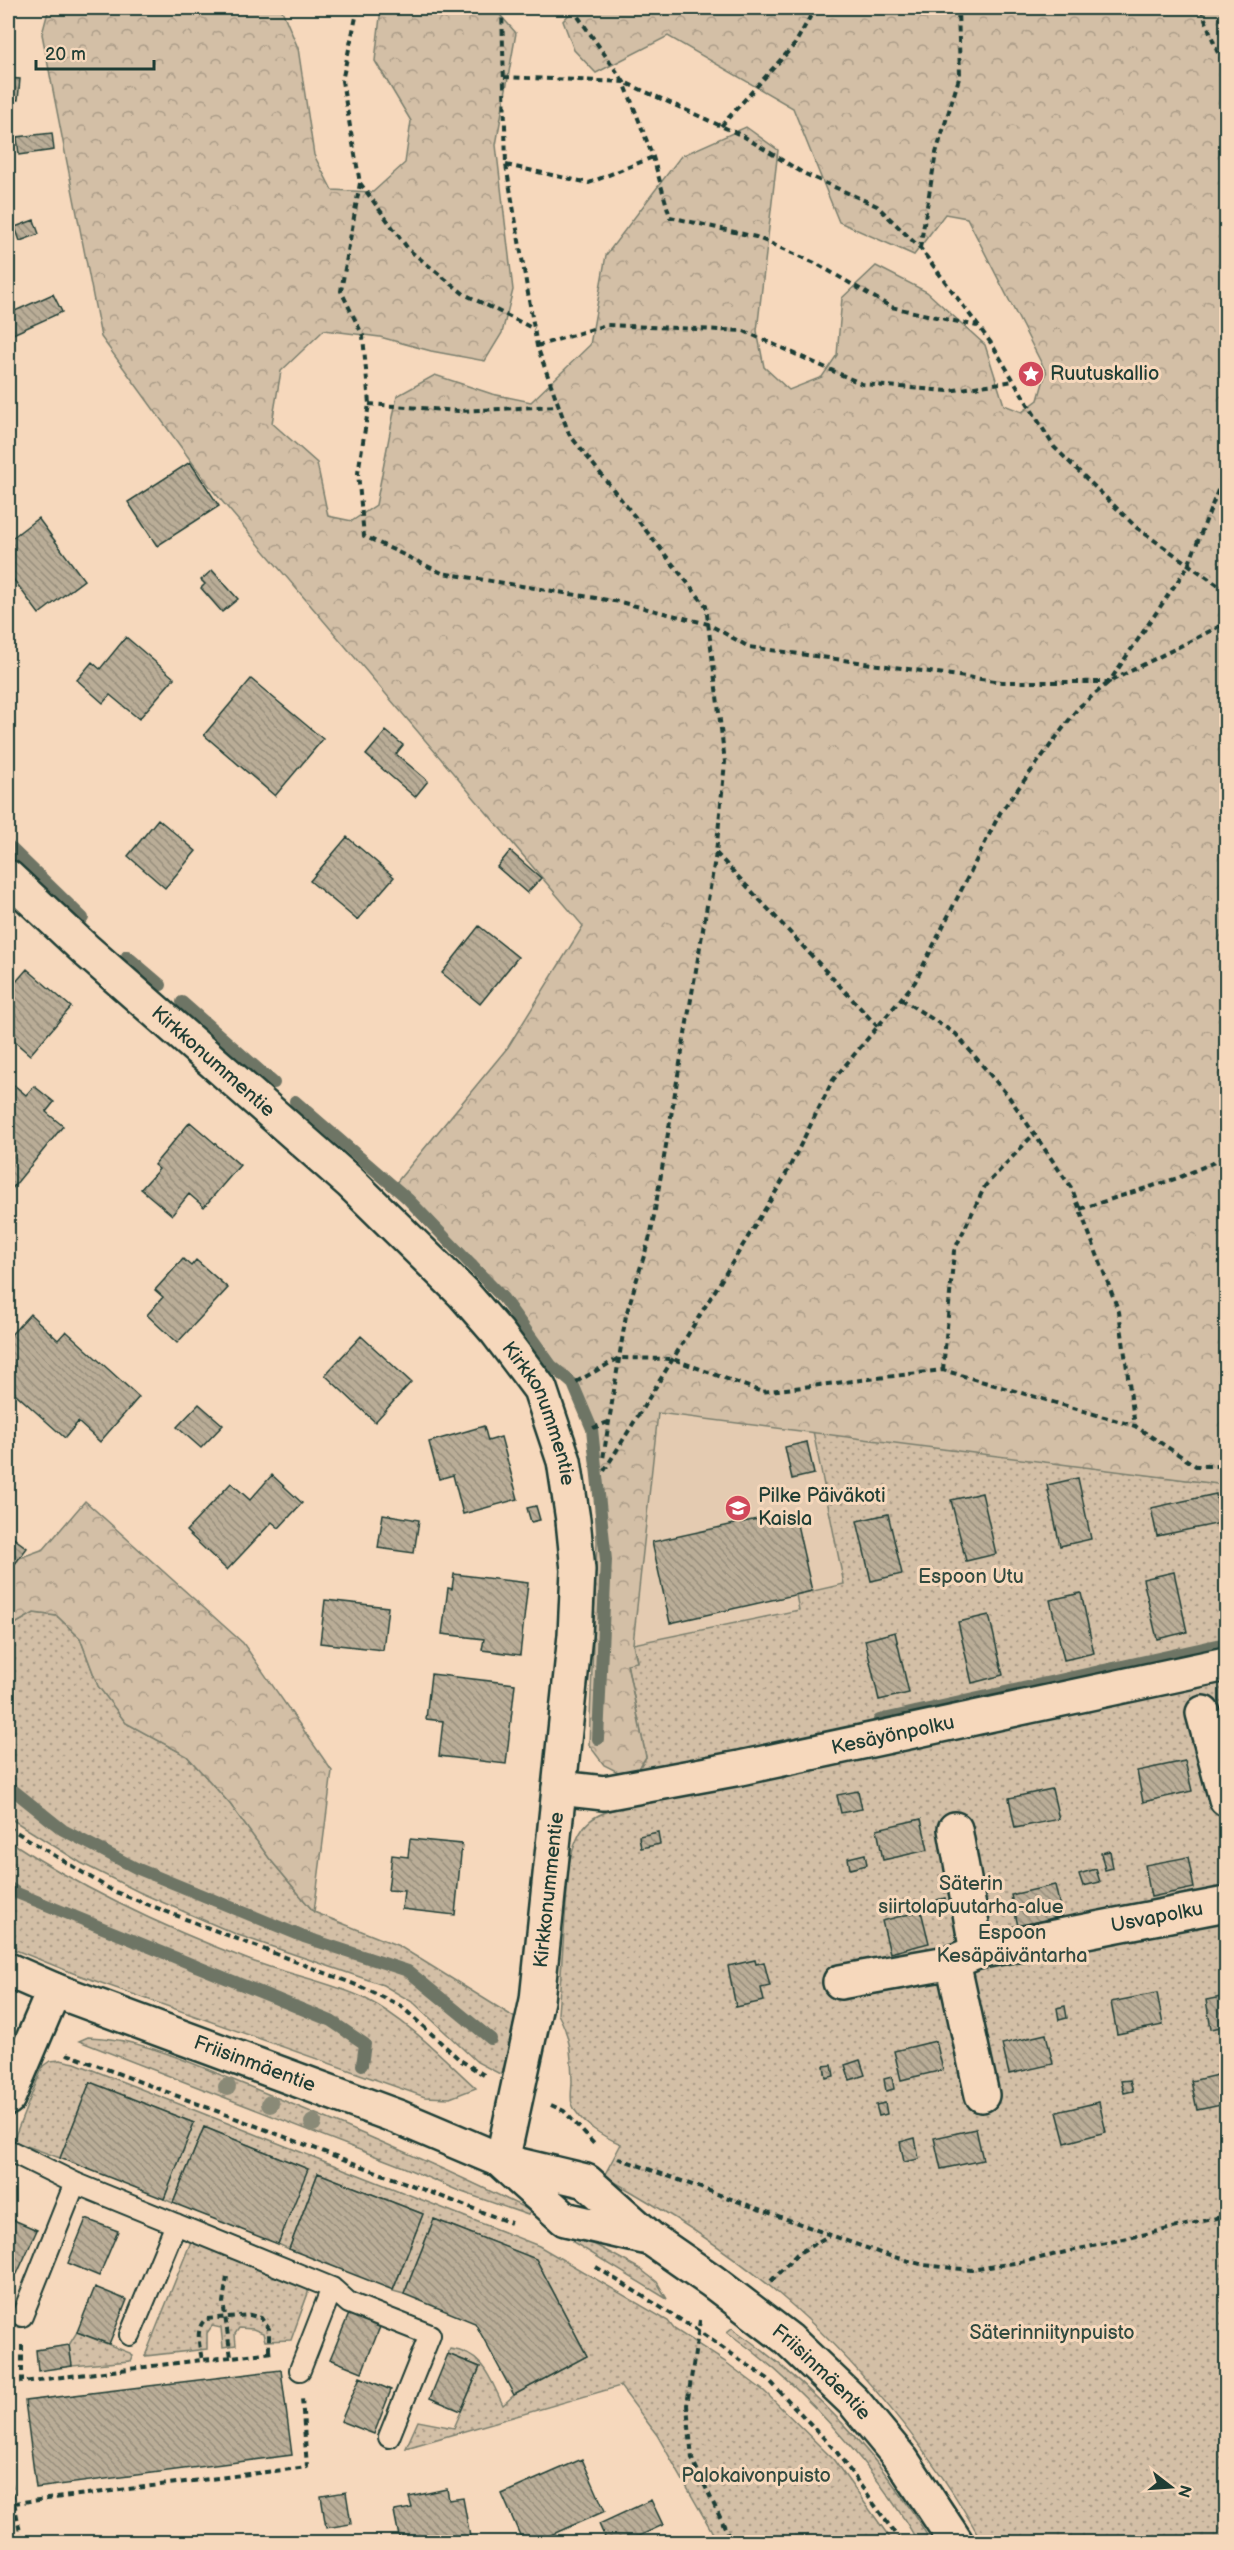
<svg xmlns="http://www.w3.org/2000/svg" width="1234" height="2550" viewBox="0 0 1234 2550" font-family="'Balsamiq Sans',sans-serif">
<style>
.built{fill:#e4cbb1}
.green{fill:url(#green-dots);stroke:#797e6d;stroke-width:1.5}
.forest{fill:url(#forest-crowns);stroke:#797e6d;stroke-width:1.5}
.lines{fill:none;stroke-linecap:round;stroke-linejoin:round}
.stream{stroke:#6e7565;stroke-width:12}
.building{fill:url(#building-back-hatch);stroke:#1f3d34;stroke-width:1.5}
.lane-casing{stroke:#1f3d34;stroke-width:24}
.street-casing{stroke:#1f3d34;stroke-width:38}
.secondary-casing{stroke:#1f3d34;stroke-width:38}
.path{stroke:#1f3d34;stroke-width:4;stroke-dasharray:6 4.5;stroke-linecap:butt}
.lane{stroke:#f6d8bc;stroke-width:20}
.street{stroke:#f6d8bc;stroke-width:33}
.secondary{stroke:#f6d8bc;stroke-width:33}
.tree{fill:#8a8a77}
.labels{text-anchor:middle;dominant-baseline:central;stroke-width:6;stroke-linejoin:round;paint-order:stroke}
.poi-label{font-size:20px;fill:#1f3d34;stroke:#f6d8bc;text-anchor:start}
.street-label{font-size:20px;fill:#1f3d34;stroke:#f6d8bc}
.park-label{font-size:20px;fill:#314a3f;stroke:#f6d8bc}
</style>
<defs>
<pattern id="green-dots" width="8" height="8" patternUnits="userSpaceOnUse" patternTransform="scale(1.5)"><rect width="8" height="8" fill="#d3bfa6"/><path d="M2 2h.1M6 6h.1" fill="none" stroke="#ab9c88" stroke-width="1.8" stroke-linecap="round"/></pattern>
<pattern id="forest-crowns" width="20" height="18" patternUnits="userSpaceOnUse" patternTransform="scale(1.5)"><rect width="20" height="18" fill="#d3bfa6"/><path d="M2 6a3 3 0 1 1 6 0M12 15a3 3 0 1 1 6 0" fill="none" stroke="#ab9c88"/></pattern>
<pattern id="building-back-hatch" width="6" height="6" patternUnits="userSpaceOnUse" patternTransform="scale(1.5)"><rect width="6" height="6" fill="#baad97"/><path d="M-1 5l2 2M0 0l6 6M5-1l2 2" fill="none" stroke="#978e7c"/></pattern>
</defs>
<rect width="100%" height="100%" fill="#f6d8bc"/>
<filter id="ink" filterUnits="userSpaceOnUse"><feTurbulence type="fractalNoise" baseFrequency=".0167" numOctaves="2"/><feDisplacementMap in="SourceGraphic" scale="12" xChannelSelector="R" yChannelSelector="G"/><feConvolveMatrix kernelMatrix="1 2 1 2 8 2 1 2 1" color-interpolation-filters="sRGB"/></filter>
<g filter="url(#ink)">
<path class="built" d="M658,1413L813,1431L845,1584L799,1610L633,1644Z"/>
<path class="green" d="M813,1431L1226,1485V2542H982C936,2456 853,2356 778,2293C725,2248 665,2210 604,2176L621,2144C604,2137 579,2123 572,2104C570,2098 572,2088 572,2081C571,2054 571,2038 558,2014L569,1863C580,1824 588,1814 629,1806L632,1779L646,1757L627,1663L637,1661L633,1644L799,1610L796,1595L844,1584Z
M34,1613L57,1616L80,1638L98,1686L126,1723L187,1756L230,1804L269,1858L314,1912L399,1946L517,2019L507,2062L500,2074L477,2062L414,2003L383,1985L238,1935L141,1893L81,1863L8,1817V1628Z
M8,1840C82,1889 165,1928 249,1960C286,1974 331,1982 366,1999C407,2020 442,2057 476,2088L450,2098L425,2097L73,1973L8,1947Z
M88,2037C143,2038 197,2066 248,2086C344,2125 439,2165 531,2211L528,2215L459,2191L401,2166L79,2041Z
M60,2060L75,2063L539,2246L668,2321L674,2329L724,2361L764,2391L833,2459L893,2542H718L657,2435L620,2386L406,2448L418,2421L454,2428L480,2367L448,2354L450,2349C484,2353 490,2379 503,2405L514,2395L587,2356L536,2259L434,2219L404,2294L393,2291L423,2214L318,2173L289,2249L278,2244L307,2169L204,2127L173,2203L164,2199L194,2123L90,2083L60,2158L13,2141L43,2066L50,2061Z
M577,2235L640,2269L657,2282L667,2299L573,2242Z
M192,2239L308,2289V2293L291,2340L265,2341L263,2333L253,2329L239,2328L235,2334L236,2345L223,2347L221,2328L212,2326L207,2333V2349L145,2356Z
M732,2328C811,2383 883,2458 931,2542H918C874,2465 800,2383 727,2332Z
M77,2332L130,2353L132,2356L130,2361L72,2366L69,2345Z"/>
<path class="forest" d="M49,8H281L298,48L314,155L332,190L373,192L405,163L411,121L375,61L381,8H494L516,33L496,145L513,290L502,333L485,361L431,351L380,337L324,330L281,371L272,423L317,463L328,516L352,521L376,505L397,396L435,375L492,394L531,402L590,345L606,255L681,156L746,127L778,150L757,331L764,367L789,390L822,377L837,355L842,298L876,266L927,292L985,345L1004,405L1022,412L1038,400L1046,372L967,218L945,214L914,255L839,222L793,108L668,36L596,73L574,50L563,21L575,8H1226V1485L658,1413L633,1644L637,1662L627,1664L646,1757L632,1779L604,1765L589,1745L597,1542L592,1439L571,1385L546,1363L524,1327L391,1189L508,1047L583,926L210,487L101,337L42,34Z
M85,1501L243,1643L332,1771L314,1912L269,1858L230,1804L187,1756L126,1723L98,1686L80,1638L57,1616L34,1613L8,1628V1562L44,1549Z"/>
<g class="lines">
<path class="stream" d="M8,845L83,918
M127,956L161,985
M182,1002L274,1083
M295,1101L408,1199L503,1298L551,1365L573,1384L592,1429L606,1560L598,1739
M879,1720L1226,1643
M8,1786L63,1830L136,1868L304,1937L408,1971L491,2039
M8,1887L17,1893L331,2021L365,2044L362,2065"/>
</g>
<path class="building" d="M8,78L20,79L18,100L8,99Z
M52,133L54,150L19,155L17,137Z
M34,220L39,234L20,241L15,227Z
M53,294L62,312L13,334L8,323V314Z
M190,462L219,506L157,546L128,502Z
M38,518L84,580L39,614L8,572V541Z
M212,570L238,599L222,612L201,588L205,584L201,580Z
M126,637L174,678L139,719L110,695L103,703L77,680L92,662L100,669Z
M251,679L323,739L275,796L204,735Z
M386,731L403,745L396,754L428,781L415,797L366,755Z
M158,819L196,851L165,888L128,856Z
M347,837L394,877L357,920L310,881Z
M510,851L541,878L527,893L497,867Z
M479,926L518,957L480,1004L442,973Z
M27,969L71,1007L30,1055L8,1036V991Z
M8,1080L26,1095L34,1086L54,1102L46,1112L63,1126L11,1190L8,1187Z
M190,1122L240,1165L204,1207L189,1194L172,1215L141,1189L159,1169L154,1165Z
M183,1259L191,1266L196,1260L228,1288L177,1343L147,1315L163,1297L155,1290Z
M30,1314L58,1340L66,1331L139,1397L100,1442L78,1422L65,1438L8,1387V1338Z
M361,1336L411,1382L375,1422L325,1375Z
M199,1404L223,1425L201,1448L177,1427Z
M484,1426L488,1441L501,1437L518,1499L463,1514L453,1475L439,1479L429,1442Z
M807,1442L814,1474L792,1479L785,1447Z
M272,1475L302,1503L279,1528L272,1522L227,1570L186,1531L231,1483L250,1500Z
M1078,1478L1091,1539L1060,1546L1047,1485Z
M982,1493L996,1554L966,1561L951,1500Z
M1216,1494L1221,1523L1157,1536L1151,1508Z
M536,1506L540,1520L531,1522L527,1508Z
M794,1511L812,1591L670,1623L652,1542Z
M383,1514L419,1520L414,1553L378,1548Z
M888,1514L902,1574L871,1581L857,1521Z
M8,1534L27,1548L8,1573Z
M1174,1572L1187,1632L1157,1639L1143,1579Z
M454,1574L528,1583L520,1655L482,1650L484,1639L442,1634L448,1588L452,1589Z
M1081,1593L1094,1653L1064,1660L1050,1600Z
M325,1600L388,1607L383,1650L320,1643Z
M989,1615L1003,1675L972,1683L958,1622Z
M895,1632L909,1693L879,1700L865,1640Z
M431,1674L515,1684L506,1764L439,1756L443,1721L426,1719Z
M1185,1761L1192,1791L1143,1802L1137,1771Z
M1052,1789L1059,1819L1015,1828L1009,1798Z
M858,1791L862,1809L841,1813L837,1795Z
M921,1819L928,1850L883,1860L877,1829Z
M658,1832L660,1844L641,1848L639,1836Z
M410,1839L462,1844L455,1915L402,1909L404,1891L388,1890L392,1855L408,1857Z
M1110,1851L1113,1868L1105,1870L1101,1853Z
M865,1854L867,1865L850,1869L848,1858Z
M1188,1857L1194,1888L1151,1897L1145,1865Z
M1096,1869L1100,1882L1083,1886L1079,1874Z
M1055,1885L1062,1916L1018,1926L1011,1895Z
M945,1898L948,1910L939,1911L937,1900Z
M921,1911L929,1943L890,1953L882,1921Z
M755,1960L756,1964L764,1962L770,1986L761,1988L764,2001L736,2007L728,1966Z
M1157,1993L1163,2025L1117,2034L1111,2002Z
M1226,1996V2026L1211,2029L1206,2000Z
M1065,2006L1067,2018L1059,2020L1057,2008Z
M1046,2034L1053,2064L1009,2074L1002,2044Z
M936,2041L943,2070L901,2080L894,2051Z
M860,2060L865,2075L850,2080L845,2065Z
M832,2065L834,2076L826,2078L824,2066Z
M1226,2073V2104L1197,2110L1191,2081Z
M892,2077L894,2089L886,2091L884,2079Z
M1130,2080L1133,2091L1124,2093L1121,2081Z
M90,2082L194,2123L164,2199L60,2158Z
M1099,2102L1106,2132L1065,2143L1057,2112Z
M885,2103L887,2114L879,2116L876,2105Z
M204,2127L308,2169L278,2244L173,2203Z
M976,2129L983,2160L941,2169L934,2138Z
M915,2138L919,2159L904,2162L900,2142Z
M318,2173L423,2214L393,2290L289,2249Z
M9,2218L37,2230L17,2274L8,2269Z
M86,2219L118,2231L99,2276L68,2263Z
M434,2219L536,2259L587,2356L514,2395L475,2323L404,2294Z
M95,2287L127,2300L109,2344L77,2332Z
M349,2314L380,2327L362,2372L330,2359Z
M69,2345L72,2366L38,2371L36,2350Z
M448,2354L480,2367L461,2411L430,2398Z
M281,2370L292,2455L36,2488L25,2401Z
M360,2377L391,2390L374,2434L341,2421Z
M582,2459L605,2511L535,2542H523L502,2494Z
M447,2489L449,2500L463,2498L471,2542H400L394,2511L412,2508L409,2497Z
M346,2492L351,2524L326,2528L321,2496Z
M651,2500L663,2525L626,2542H607L599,2524Z"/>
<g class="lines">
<defs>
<path id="lane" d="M8,2150L75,2183L332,2288L349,2303L430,2335L389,2437
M22,2316L75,2183
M130,2335L176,2224
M300,2370L332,2288"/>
<g id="street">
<path id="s1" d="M8,877L87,951L350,1182L463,1293L497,1332L540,1389L564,1461L573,1520L578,1570L575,1635L537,2000L502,2161"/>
<path d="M1203,1713L1226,1799"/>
<path id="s2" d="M559,1788L604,1793L740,1768L1226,1664"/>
<path d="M955,1829L977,1952"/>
<path d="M953,1962L982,2095"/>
<path id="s3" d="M840,1982L953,1962L977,1952L1226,1904"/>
<path d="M8,2098L54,1990"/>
</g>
<g id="secondary">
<path id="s4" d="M8,1970L54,1990L398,2117L502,2161L586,2181L650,2238L712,2281L788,2339L854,2402L902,2460L956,2542"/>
<path d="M504,2164L565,2219L648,2238"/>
</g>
</defs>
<use href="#lane" class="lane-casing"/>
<use href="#street" class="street-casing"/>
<use href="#secondary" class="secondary-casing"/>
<path class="path" d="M358,8L342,81L360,183L409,250L464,294L534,329
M502,8L506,165L537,346L569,434L706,606L725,762L716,853L651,1233L626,1315L603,1459
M572,8L624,82L743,136L803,173L877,206L920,248L991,343L1054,447L1137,528L1226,591
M1201,8L1217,51L1226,66
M504,77L624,82L653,157L670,217L756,237L817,264L891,307L977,326
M721,126L795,44L815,8
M506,165L589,183L653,157
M360,183L341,291L363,336L369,404L358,473L364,536L442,573L620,602L708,624L749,647L1002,682H1109L1188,566L1226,470
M920,248L936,153L960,75L958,8
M537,346L606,325L744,331L862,384L948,391L1014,381
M369,404L458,411L559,406
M716,853L878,1027
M901,999L956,1034L1009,1097L1072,1189L1119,1312L1135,1426
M1080,1209L1178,1178L1226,1157
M943,1370L954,1251L985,1186L1034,1134
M576,1382L619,1358L673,1359L762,1392L943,1370L1135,1426L1196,1466H1226
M593,1428L608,1422
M604,1471L783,1180L833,1080L915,982L1000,813L1078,708L1109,682L1226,623
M8,1827L113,1891L359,1986L401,2006L460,2060L484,2075
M67,2054L511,2223
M551,2105L564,2111L594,2144
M618,2158L883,2254L924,2265L971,2270L1026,2261L1226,2216
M596,2267L697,2330L768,2379L836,2451L901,2542
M227,2277L223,2302L231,2357L274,2352
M771,2281L797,2254L830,2235
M700,2320L687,2405L692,2459L732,2542
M22,2345V2382L202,2360
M231,2357L202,2360C200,2348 194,2328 206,2319L250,2315L261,2318L269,2329V2353
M8,2472L22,2542
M14,2503L307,2467L302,2398"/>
<use href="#lane" class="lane"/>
<use href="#street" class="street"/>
<use href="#secondary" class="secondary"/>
</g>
<g class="tree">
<circle cx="227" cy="2087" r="9"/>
<circle cx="270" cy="2104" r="9"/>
<circle cx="313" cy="2123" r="9"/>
</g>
</g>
<defs>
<symbol id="sight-disc" viewBox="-11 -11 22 22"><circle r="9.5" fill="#d1495b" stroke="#f6d8bc"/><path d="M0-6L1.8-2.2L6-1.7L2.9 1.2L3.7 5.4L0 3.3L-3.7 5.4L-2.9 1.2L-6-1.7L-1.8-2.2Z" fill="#fff"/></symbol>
<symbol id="school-disc" viewBox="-11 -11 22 22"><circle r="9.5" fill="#d1495b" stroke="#f6d8bc"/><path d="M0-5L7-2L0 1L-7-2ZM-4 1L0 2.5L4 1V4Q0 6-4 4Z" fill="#fff"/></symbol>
</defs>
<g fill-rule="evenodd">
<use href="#sight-disc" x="1016" y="359" width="30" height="30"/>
<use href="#school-disc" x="723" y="1493" width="30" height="30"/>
</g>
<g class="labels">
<g class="poi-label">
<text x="1050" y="374">Ruutuskallio</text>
<text x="758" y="1496">Pilke Päiväkoti<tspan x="758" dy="23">Kaisla</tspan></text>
</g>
<g class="street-label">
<text stroke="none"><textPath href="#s1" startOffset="276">Kirkkonummentie</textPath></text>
<text stroke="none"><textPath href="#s1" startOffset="762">Kirkkonummentie</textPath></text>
<text stroke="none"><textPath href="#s2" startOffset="340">Kesäyönpolku</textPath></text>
<text transform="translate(549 1890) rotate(-84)">Kirkkonummentie</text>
<text stroke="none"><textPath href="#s3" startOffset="324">Usvapolku</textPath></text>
<text stroke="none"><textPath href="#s4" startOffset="264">Friisinmäentie</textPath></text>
<text stroke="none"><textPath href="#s4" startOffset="920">Friisinmäentie</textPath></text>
</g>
<g class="park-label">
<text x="971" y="1577">Espoon Utu</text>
<text x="971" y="1884">Säterin<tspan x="971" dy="23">siirtolapuutarha-alue</tspan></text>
<text x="1012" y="1933">Espoon<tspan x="1012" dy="23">Kesäpäiväntarha</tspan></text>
<text x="1052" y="2333">Säterinniitynpuisto</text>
<text x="756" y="2476">Palokaivonpuisto</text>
</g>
</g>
<rect width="1234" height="2550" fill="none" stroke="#f6d8bc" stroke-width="30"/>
<rect x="15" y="15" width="1204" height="2520" fill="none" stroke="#1f3d34" stroke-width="2" filter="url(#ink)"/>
<g transform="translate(1171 2487) rotate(107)" stroke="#f6d8bc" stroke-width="4.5" paint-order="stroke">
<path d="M0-4.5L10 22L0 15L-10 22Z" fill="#1f3d34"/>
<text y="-9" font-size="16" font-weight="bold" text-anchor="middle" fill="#1f3d34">N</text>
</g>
<path d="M36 60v9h118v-9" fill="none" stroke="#1f3d34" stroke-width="3"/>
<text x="45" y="60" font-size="18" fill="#1f3d34" stroke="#f6d8bc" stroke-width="4.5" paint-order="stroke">20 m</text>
</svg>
